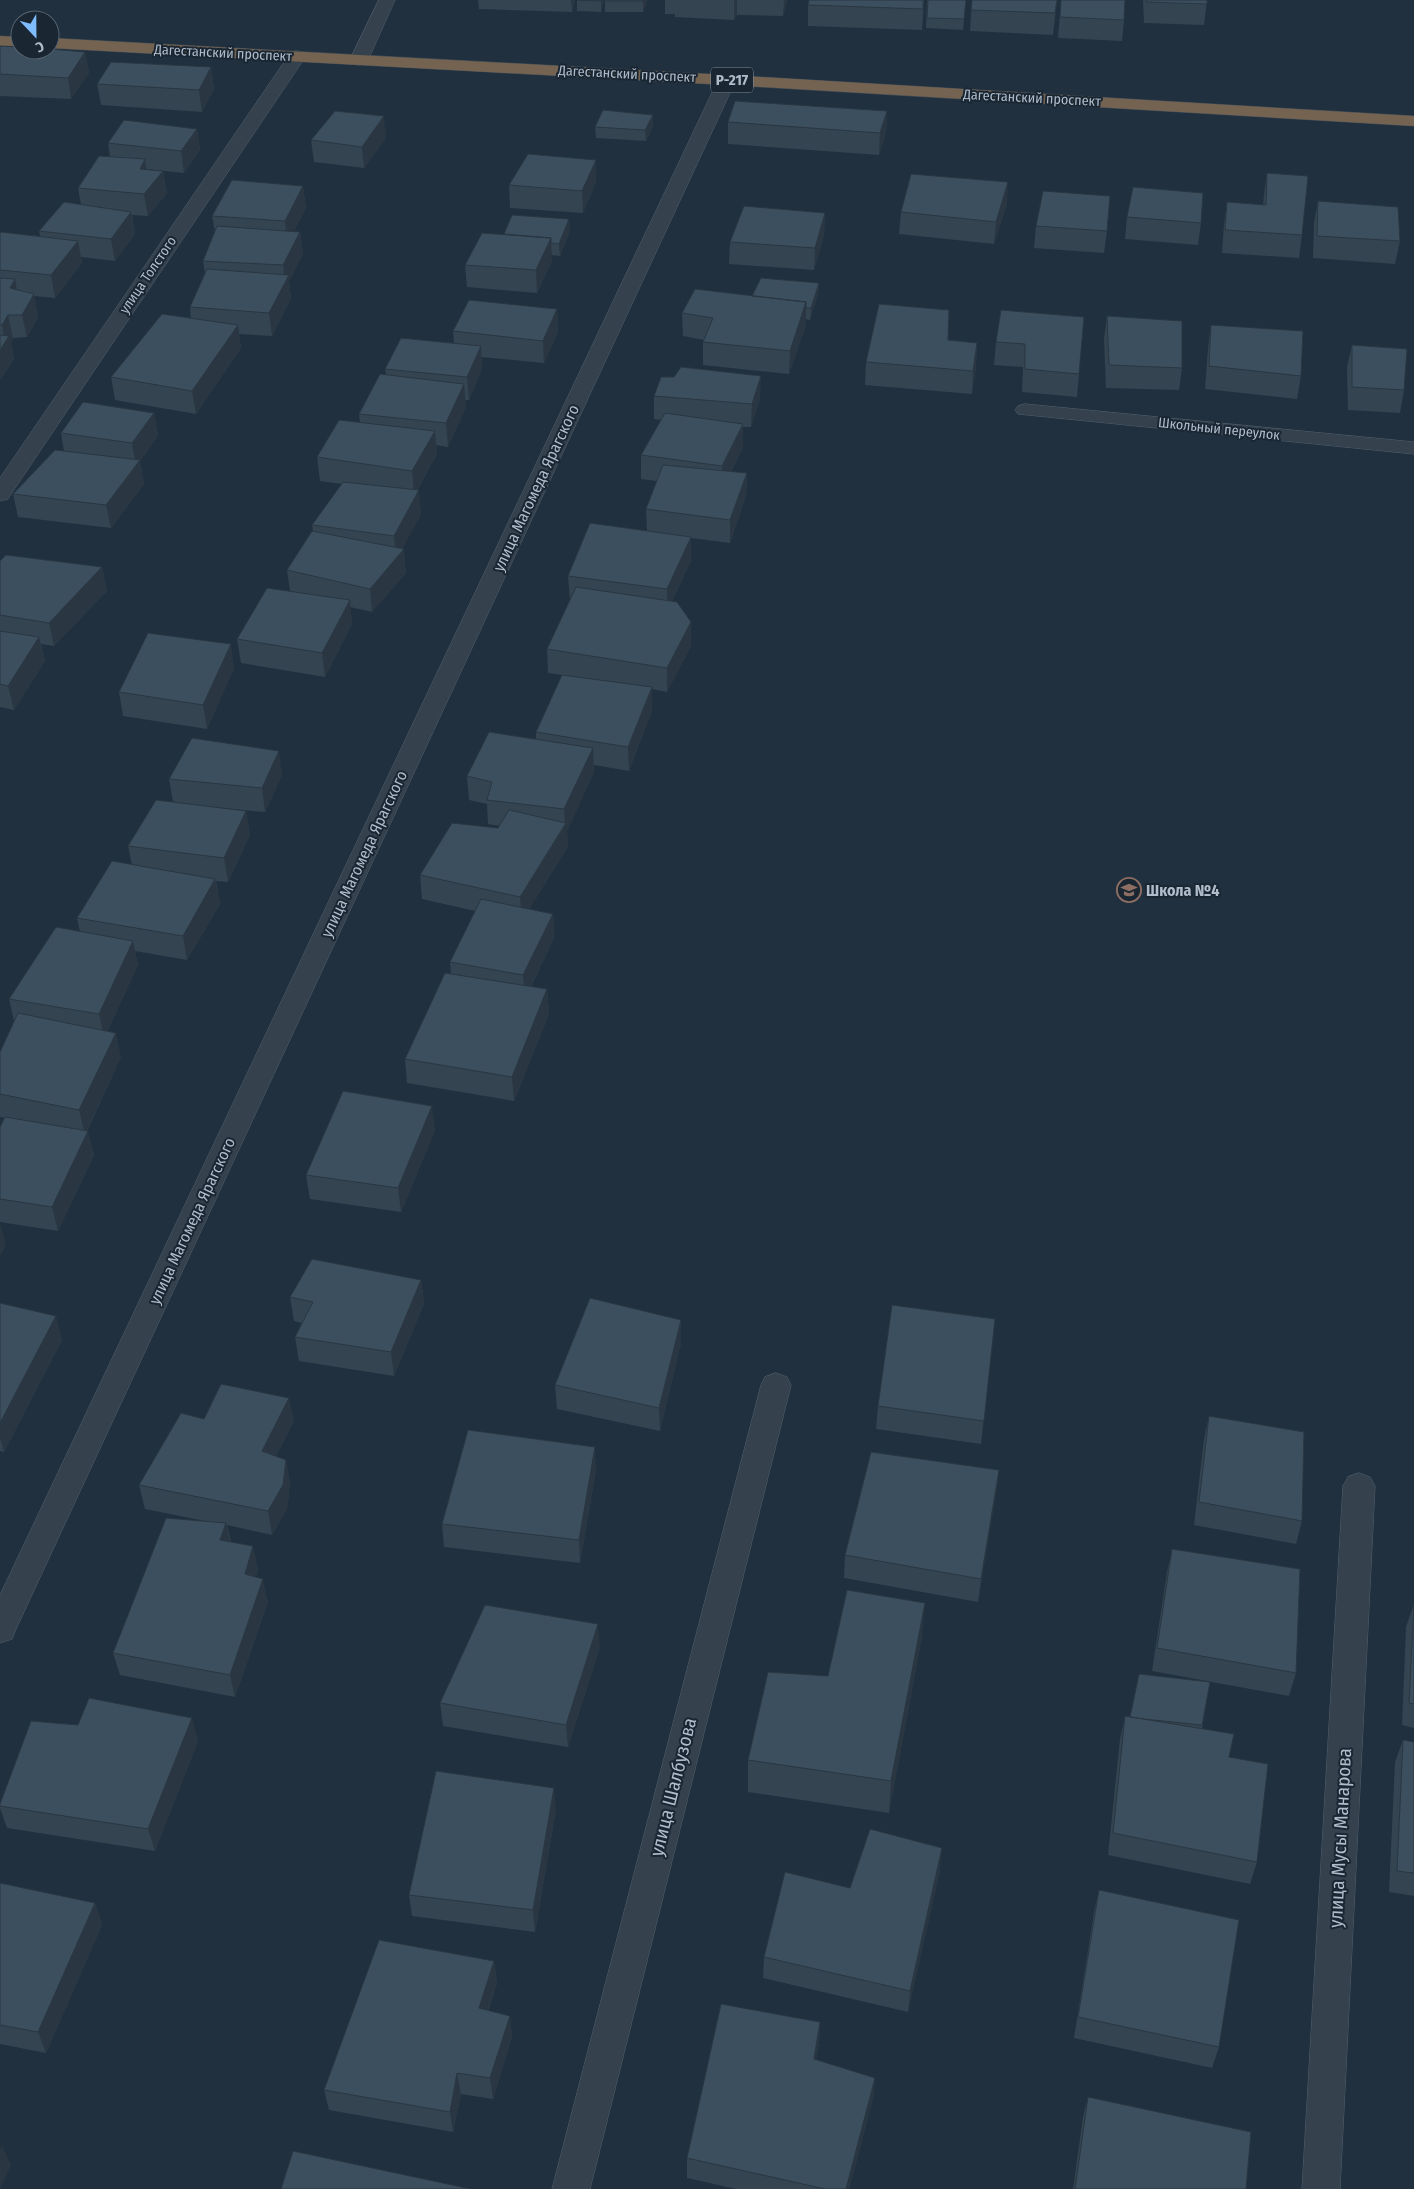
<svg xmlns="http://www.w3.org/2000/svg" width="1414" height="2189" viewBox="0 0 1414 2189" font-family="'Fira Sans Condensed',sans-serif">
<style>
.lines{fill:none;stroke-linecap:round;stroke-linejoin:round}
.minor-casing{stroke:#535f6c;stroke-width:1}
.highway-casing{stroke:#404c59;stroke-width:1}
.minor{fill:#35424e;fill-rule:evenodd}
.highway{fill:#756351;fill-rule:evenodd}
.wall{fill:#344451}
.shaded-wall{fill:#2a3742}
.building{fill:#3c4f5e;stroke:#2a3742}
.labels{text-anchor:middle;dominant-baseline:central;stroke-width:4;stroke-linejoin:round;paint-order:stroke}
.far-street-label{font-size:14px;fill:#b0bcca;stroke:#1a2733}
.shield{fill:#1a2733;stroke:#838f9d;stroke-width:1}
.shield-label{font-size:15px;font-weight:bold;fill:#b0bcca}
.street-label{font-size:16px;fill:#b0bcca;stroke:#1a2733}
.poi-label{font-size:16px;font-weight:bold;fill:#b0bcca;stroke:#1a2733;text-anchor:start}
.near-street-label{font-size:19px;fill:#b0bcca;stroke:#1a2733}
</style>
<rect width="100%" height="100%" fill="#20303e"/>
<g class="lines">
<defs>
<path id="minor" d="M379,0H395L368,60L365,64L359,65L353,64L350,60Z
M297,51L303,52L306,56L11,494L8,499L0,501V478L291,52Z
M727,75L733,76L736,80L16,1629L12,1639L0,1643V1595L718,80L721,76Z
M1025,404L1414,442V454L1018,414L1015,410L1018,406Z
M776,1373L787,1377L791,1385L590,2189H552L761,1385L765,1377Z
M1359,1473L1370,1477L1375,1486L1340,2189H1302L1343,1486L1348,1477Z"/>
<path id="highway" d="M0,36L20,37V47L0,46Z
M50,38L727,75L1414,116V126L727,85L50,48Z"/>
</defs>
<use href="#minor" class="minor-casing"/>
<use href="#highway" class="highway-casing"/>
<use href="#minor" class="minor"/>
<use href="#highway" class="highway"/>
</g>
<path class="wall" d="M478,0H575L572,12L479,9Z
M577,0H604L601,12L577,11Z
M605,0H647L643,12H605Z
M665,0H787L783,16L737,15L734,20L675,17V14H665Z
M924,0L922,30L808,26V5Z
M927,0H966L963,30L926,28Z
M972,0H1057L1053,35L970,31Z
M1061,0L1124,20L1122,41L1058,38Z
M1143,0H1207L1204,25L1144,23Z
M0,46L85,52L89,73L71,99L0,96Z
M211,67L214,89L202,112L101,105L97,84Z
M887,111L886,133L879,155L728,144V122Z
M653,126L646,141L596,138L595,127Z
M197,129L200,150L184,173L146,169V170L163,171L167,193L148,216L132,215L135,234L115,261L81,257L82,263L55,298L34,296L38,317L27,337L13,338L11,342L14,359L0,380V233L40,236L39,231L81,205L78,188L110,157L108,143Z
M386,138L364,168L314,162L311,140Z
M596,160V182L583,213L510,208L509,185Z
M1267,173L1302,235L1299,258L1222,253L1224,224L1227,202L1263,205L1264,195Z
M303,186L306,208L294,231L300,232L303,254L289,281L291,298L272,336L239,334L241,348L196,414L115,400L111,377L191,319L190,307L205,273L203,261L215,232L212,216Z
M1318,201L1400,241L1395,264L1313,258L1314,223Z
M1007,204L994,244L899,234L901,212Z
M825,213L824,235L814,270L729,264L730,242Z
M1127,217L1201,223L1198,245L1125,239Z
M1036,226L1107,231L1104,253L1034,248Z
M570,231L560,256L551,255L552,261L537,293L467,287L465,265L504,234Z
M819,283L818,294L810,320L806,319V325L789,374L703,365V342L704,340L683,336L682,313L752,296Z
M557,309L558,332L544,363L481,357L482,369L469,400H465L466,407L448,447L436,445L437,454L417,490L421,514L402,549L406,573L372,612L350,607L352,624L325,677L241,663L237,639L290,591L287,570L313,531L312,525L342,484L320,481L317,457L360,423L359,414L386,375L385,369L454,343L453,331Z
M1001,310L1079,374L1077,397L1022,392L1023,367L994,365L996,342Z
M1107,316L1182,368L1179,390L1106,388L1104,339Z
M1211,325L1301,376L1297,399L1205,389L1208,348Z
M948,340L977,343L976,366L972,394L865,385L866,362Z
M1352,345L1404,390L1400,413L1348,410L1347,367Z
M654,396L760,399L751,427H743V447L731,472L747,473L746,496L730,543L691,538V561L672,601L691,622V646L667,692L652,689V711L629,771L594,765V772L567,831L568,847L529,909L553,914L554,938L531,987L547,989L549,1014L514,1101L407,1083L405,1059L451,974L450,962L475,911L422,899L420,875L498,828L500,826L488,824L487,804L469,800L467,776L536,739V732L562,675L548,673L547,649L570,600L568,576L647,531L646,509L657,481L641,479V455L661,420L654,419Z
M154,413L158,436L140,461L144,484L111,528L18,517L13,494L64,451L61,433Z
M0,561L102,567L107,591L54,646L41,644L45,661L14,710L0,707Z
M234,668L207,729L123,716L119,692Z
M282,775L265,812L212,807L246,811L250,835L228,882L216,881L220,904L187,960L135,951L138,965L107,1032L121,1057L87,1131L94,1155L58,1231L0,1222V1127L5,1118L0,1117V1052L14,1021L9,999L80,932L77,918L132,865L128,846L173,802L169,779Z
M435,1130L401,1212L310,1199L306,1175Z
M421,1280L424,1304L394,1376L299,1361L295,1337L302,1323L294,1321L290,1297Z
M0,1303L62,1340L4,1452L0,1451Z
M995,1319L981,1444L876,1429L878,1406Z
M681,1320V1343L660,1431L557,1409L555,1385Z
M1209,1416L1302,1521L1296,1544L1194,1525L1204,1439Z
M204,1419L294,1421L276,1456L286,1460L290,1484L287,1509L272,1535L227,1525L231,1542L258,1569L256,1577L268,1602L235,1697L120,1675L113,1653L205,1521L145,1509L139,1485Z
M596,1470L580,1563L444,1547L442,1524Z
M999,1470L996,1494L978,1602L844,1578L845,1555Z
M1172,1549L1296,1673L1289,1696L1152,1671L1167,1572Z
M1414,1604V1728L1402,1725L1406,1627Z
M922,1636L889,1813L748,1792V1760L828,1676Z
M600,1647L568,1747L443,1726L440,1703Z
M1210,1682L1202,1729L1229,1757L1257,1862L1250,1884L1108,1855L1120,1739L1125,1716L1130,1717Z
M1403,1740L1414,1742V1896L1389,1892L1395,1762Z
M198,1741L155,1851L7,1828L0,1808V1804Z
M556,1810L535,1932L412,1916L409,1895Z
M940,1870L908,2012L763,1978L764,1957L850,1888Z
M0,1883L95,1903L102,1925L46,2053L0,2044Z
M1099,1890L1219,2047L1212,2068L1074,2038L1094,1912Z
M494,1961L497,1983L488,2011L510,2016L512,2037L493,2099L461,2094L453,2132L329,2110L324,2090Z
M820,2022L819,2043L816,2060L875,2078L873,2099L849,2189H736L687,2178V2158Z
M1088,2097L1246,2189H1073L1083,2117Z"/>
<path class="shaded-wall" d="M571,0H575L572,12Z
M601,0H604L601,12Z
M643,0H647L643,12Z
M734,0H737V15L734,20Z
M784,0H787L783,16Z
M85,52L89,73L71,99L68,78Z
M211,67L214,89L202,112L199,90Z
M887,111L886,133L879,155L880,133Z
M653,115V126L646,141L645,130Z
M384,116L386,138L364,168L362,147Z
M197,129L200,150L184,173L181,151Z
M145,159L148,181L140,169Z
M596,160V182L583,213L582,191Z
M163,171L167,193L148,216L144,194Z
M1008,182L1007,204L994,244L996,222Z
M303,186L306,208L287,244L285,221Z
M131,212L135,234L115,261L111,239Z
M825,213L824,235L814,270L815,248Z
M569,219L570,231L560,256L559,244Z
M300,232L303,254L289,281L291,298L272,336L269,313L285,282L283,265Z
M551,238L552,261L537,293L536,270Z
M78,241L82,263L55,298L51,275Z
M15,279L19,302L10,288Z
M819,283L818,294L810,320L811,308Z
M34,294L38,317L27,337L22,315Z
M806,302V325L789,374L790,351Z
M557,309L558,332L544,363L543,341Z
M8,315L13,338L11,342L14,359L0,380V350L5,342L2,325Z
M238,325L241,348L196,414L192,391Z
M977,343L976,366L972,394L973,371Z
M481,346L482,369L469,400L467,377Z
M761,376L760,399L751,427L752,404Z
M464,384L466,407L448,447L446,423Z
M154,413L158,436L140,461L144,484L111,528L106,505L136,466L132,443Z
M743,424V447L722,489V466Z
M435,431L437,454L414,494L412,471Z
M747,473L746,496L730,543V520Z
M419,490L421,514L399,555L404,549L406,573L372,612L370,589L396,558L394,536Z
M691,537V561L667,612V589Z
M102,567L107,591L54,646L49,623Z
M350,600L352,624L325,677L322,653Z
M691,622V646L667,692V668Z
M39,637L45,661L14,710L8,686Z
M231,644L234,668L207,729L203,705Z
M652,687V711L629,771L628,747Z
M593,748L594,772L567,831L568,847L522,921L520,897L565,825L564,809Z
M279,751L282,775L265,812L262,788Z
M246,811L250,835L228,882L224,858Z
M215,879L220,904L187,960L183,936Z
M553,914L554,938L525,999L523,975Z
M133,941L138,965L104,1038L99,1014Z
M547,989L549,1014L514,1101L512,1077Z
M116,1033L121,1057L85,1134L79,1110Z
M432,1106L435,1130L401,1212L398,1188Z
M88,1131L94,1155L58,1231L52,1207Z
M0,1223L6,1245L0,1256Z
M421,1280L424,1304L394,1376L391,1352Z
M56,1316L62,1340L4,1452L0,1438V1423Z
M681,1320V1343L660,1431L659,1408Z
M289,1398L294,1421L267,1475L262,1451Z
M595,1447L596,1470L580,1563L579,1540Z
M286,1460L290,1484L287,1509L272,1535L268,1511Z
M999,1470L996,1494L978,1602L981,1579Z
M226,1523L231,1546L220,1540Z
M253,1546L258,1569L250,1597L245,1574Z
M263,1579L268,1602L235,1697L230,1675Z
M925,1603L922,1636L889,1813L891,1781Z
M598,1624L600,1647L568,1747L566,1725Z
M192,1718L198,1741L155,1851L148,1829Z
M554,1788L556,1810L535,1932L533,1910Z
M942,1848L940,1870L908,2012L910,1991Z
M95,1903L102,1925L46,2053L38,2032Z
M494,1961L497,1983L481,2029L479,2008Z
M510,2016L512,2037L493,2099L490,2078Z
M820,2022L819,2043L812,2080L814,2059Z
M457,2073L461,2094L453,2132L450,2112Z
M875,2078L873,2099L849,2189H846Z
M2,2145L11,2165L0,2189V2150Z"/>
<path class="building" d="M577,0H601V1Z
M605,0H643V1H605Z
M809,0H923V9L808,5Z
M928,0H966L964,19L927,18Z
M972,0H1057L1055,13L971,10Z
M1061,0H1125L1124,20L1060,17Z
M1146,0H1207V4L1146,2Z
M0,46L20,47V50H50V49L85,52L68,78L0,74Z
M111,62L211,67L199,90L97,84Z
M735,101L887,111L880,133L728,122Z
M603,110L653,115L645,130L595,127Z
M335,111L384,116L362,147L311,140Z
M124,120L197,129L181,151L108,143Z
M528,154L596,160L582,191L509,185Z
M99,156L145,159L140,169L163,171L144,194L78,188Z
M1267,173L1308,176L1302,235L1225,230L1227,202L1266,205Z
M911,174L1008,182L996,222L901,212Z
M232,180L303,186L285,221L212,216Z
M1133,187L1203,193L1201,223L1127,217Z
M1043,191L1110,196L1107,231L1036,226Z
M1318,201L1398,207L1400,241L1317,236Z
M64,202L131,212L111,239L39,231Z
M744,206L825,213L815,248L730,242Z
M512,215L569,219L559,244L551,243V238L504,234Z
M217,226L300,232L283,265L203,261Z
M1,232L78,241L51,275L0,270V233Z
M482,233L551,238L536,270L465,265Z
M207,269L289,275L269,313L190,307Z
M0,278L15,279L10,288L34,294L22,315H8L2,325H0Z
M761,278L819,283L811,308H806V302L752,296Z
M695,289L806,302L790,351L703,342L713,318L682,313Z
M469,300L557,309L543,341L453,331Z
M879,304L949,310L948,340L977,343L973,371L866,362Z
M1001,310L1084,317L1079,374L1025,369V344L996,342Z
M162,314L238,325L192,391L111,377Z
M1107,316L1182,321V368L1109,365Z
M1211,325L1303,331L1301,376L1209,366Z
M0,335L9,336L0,350Z
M401,338L481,346L467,377L385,369Z
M1352,345L1407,349L1404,390L1352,387Z
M681,367L761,376L752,404L654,396L661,377H674Z
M380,374L464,384L446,423L359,414Z
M83,402L154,413L132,443L61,433Z
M665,413L743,424L722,466L641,455Z
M339,420L435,431L412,471L317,457Z
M55,450L140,460L106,505L13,494Z
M663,465L747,473L730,520L646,509Z
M343,482L419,490L394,536L312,525Z
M590,523L691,537L667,589L568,576Z
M312,531L404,549L370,589L287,570Z
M6,555L102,567L49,623L0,615V561Z
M576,587L677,602L691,622L667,668L547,649Z
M267,588L350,600L322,653L237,639Z
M0,631L39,637L8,686L0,684Z
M148,633L231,644L203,705L119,692Z
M562,675L652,687L628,747L536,732Z
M489,732L593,748L564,809L487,800L492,782L467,776Z
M192,738L279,751L262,788L169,779Z
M156,800L246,811L224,858L128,846Z
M509,810L566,823L520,897L420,875L452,823L498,828Z
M112,861L215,879L183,936L77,918Z
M481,899L553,914L523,975L450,962Z
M56,927L133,941L99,1014L9,999Z
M445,973L547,989L512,1077L405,1059Z
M18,1013L116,1033L79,1110L0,1094V1052Z
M343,1091L432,1106L398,1188L306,1175Z
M5,1117L88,1131L52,1207L0,1199V1127Z
M312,1259L421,1280L391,1352L295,1337L313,1302L290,1297Z
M590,1298L681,1320L659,1408L555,1385Z
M0,1303L56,1316L0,1423Z
M892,1305L995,1319L984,1421L878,1406Z
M221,1384L289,1398L262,1451L286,1460L283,1485L268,1511L139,1485L181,1413L204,1419Z
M1209,1416L1304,1432L1302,1521L1199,1502Z
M468,1430L595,1447L579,1540L442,1524Z
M871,1452L999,1470L981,1579L845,1555Z
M166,1518L226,1523L220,1540L253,1546L245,1574L263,1579L230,1675L113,1653Z
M1172,1549L1300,1569L1296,1673L1157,1648Z
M847,1590L925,1603L891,1781L748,1760L768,1672L828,1676Z
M1414,1604V1704L1409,1703Z
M485,1605L598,1624L566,1725L440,1703Z
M1139,1674L1210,1682L1202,1725L1144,1719L1130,1717Z
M89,1698L192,1718L148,1829L0,1806V1804L31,1721L78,1725Z
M1125,1716L1234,1734L1229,1757L1268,1764L1257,1862L1113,1833Z
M1403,1740L1414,1742V1873L1397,1871Z
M436,1771L554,1788L533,1910L409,1895Z
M870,1829L942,1848L910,1991L764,1957L785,1872L850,1888Z
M0,1883L95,1903L38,2032L0,2025Z
M1099,1890L1239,1920L1219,2047L1078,2017Z
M379,1940L494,1961L479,2008L510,2016L490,2078L457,2073L450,2112L324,2090Z
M721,2004L820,2022L814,2059L875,2078L846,2189H825L687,2158Z
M1088,2097L1251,2132L1246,2189H1075Z
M293,2151L471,2189H281Z"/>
<defs>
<symbol id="school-ring" viewBox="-11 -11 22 22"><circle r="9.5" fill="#1a2733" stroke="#8d6e63" stroke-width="1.5"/><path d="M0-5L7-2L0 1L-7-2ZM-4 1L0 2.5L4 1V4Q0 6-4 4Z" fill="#8d6e63"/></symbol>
</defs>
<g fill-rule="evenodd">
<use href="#school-ring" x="1115" y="876" width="28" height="28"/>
</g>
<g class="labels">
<g class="far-street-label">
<text transform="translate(223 53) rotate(3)">Дагестанский проспект</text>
<text transform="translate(627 74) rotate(3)">Дагестанский проспект</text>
<text transform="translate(1032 98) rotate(3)">Дагестанский проспект</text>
<text transform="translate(148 275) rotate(-56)">улица Толстого</text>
<text transform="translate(1219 429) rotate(6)">Школьный переулок</text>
</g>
<rect class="shield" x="711" y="67.5" width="42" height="25" rx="4"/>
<g class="shield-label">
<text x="732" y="80">Р-217</text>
</g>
<g class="street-label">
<text transform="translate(536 488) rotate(-65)">улица Магомеда Ярагского</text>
<text transform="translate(364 854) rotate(-65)">улица Магомеда Ярагского</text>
<text transform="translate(192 1221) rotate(-65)">улица Магомеда Ярагского</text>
</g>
<g class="poi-label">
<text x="1146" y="890">Школа №4</text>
</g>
<g class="near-street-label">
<text transform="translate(673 1787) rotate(-76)">улица Шалбузова</text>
<text transform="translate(1340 1838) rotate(-87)">улица Мусы Манарова</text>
</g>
</g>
<g transform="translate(35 35) rotate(158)"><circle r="24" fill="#1a2733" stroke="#56636f"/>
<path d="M0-4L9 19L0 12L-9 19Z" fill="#80bdff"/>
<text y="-8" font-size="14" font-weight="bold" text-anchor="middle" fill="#b0bcca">С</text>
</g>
</svg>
